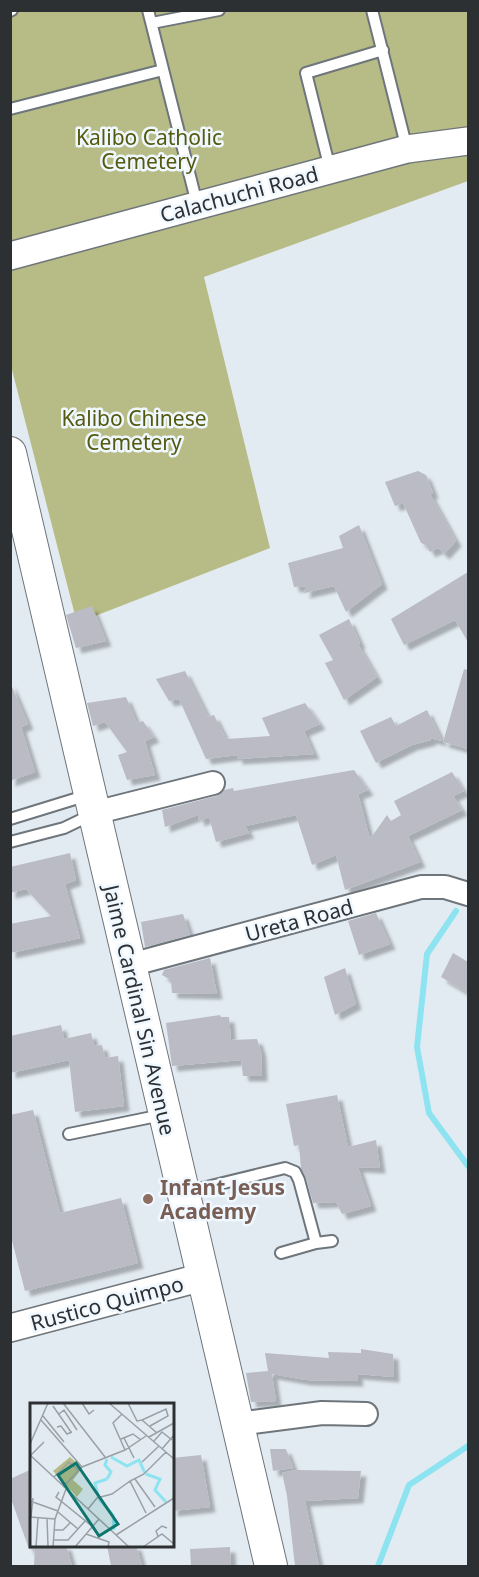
<svg xmlns="http://www.w3.org/2000/svg" width="479" height="1577" viewBox="0 0 479 1577" font-family="'Noto Sans',sans-serif">
<style>
.green{fill:#b7bc86}
.lines{fill:none;stroke-linecap:round;stroke-linejoin:round}
.stream{stroke:#8de3f0;stroke-width:6}
.building{fill:#babbc4;filter:url(#shadow)}
.service-casing{stroke:#6e757b;stroke-width:14}
.minor-casing{stroke:#6e757b;stroke-width:26}
.tertiary-casing{stroke:#6e757b;stroke-width:30}
.secondary-casing{stroke:#6e757b;stroke-width:34}
.service{stroke:#fff;stroke-width:10}
.minor{stroke:#fff;stroke-width:22}
.tertiary{stroke:#fff;stroke-width:27}
.secondary{stroke:#fff;stroke-width:32}
.education-dot{fill:#8d6e63;stroke:#f0f8ff;stroke-width:2}
.labels{text-anchor:middle;dominant-baseline:central;stroke-width:5;stroke-linejoin:round;paint-order:stroke}
.park-label{font-size:21px;fill:#55590f;stroke:#f0f8ff}
.street-label{font-size:21px;fill:#2d3033;stroke:#f0f8ff}
.education-label{font-size:21px;font-weight:bold;fill:#785e54;stroke:#f0f8ff;text-anchor:start}
.inset-river{fill:none;stroke:#8de3f0;stroke-width:3}
.inset-road{fill:none;stroke:#9aa0a6;stroke-width:1.5}
.view{fill:#0f766e;fill-opacity:0.15;stroke:#0f766e;stroke-width:3}
.inset-edge{fill:none;stroke:#2d3033;stroke-width:3}
</style>
<defs>
<filter id="shadow"><feDropShadow dx="5.5" dy="5.5" stdDeviation="1.5" flood-color="#0004"/></filter>
</defs>
<rect width="100%" height="100%" fill="#e3ebf2"/>
<path class="green" d="M11,11H468V181L204,277L270,548L77,623L11,366Z"/>
<g class="lines">
<path class="stream" d="M456,911L427,954L417,1047L429,1113L468,1166
M378,1566L409,1485L468,1446"/>
</g>
<path class="building" d="M418,471L426,475L433,493L430,494L456,541L444,554L438,548L430,552L426,545L421,543L403,503L395,506L385,482Z
M359,525L382,584L346,612L334,586L304,593L306,586L294,587L288,563L343,548L339,536Z
M468,572V642L455,620L404,645L391,619Z
M92,606L106,641L76,648L66,615Z
M349,619L360,643L358,644L377,677L344,700L325,663L333,660L319,635Z
M464,669L468,670V749L443,742Z
M185,671L208,717L214,715L226,739L270,736L262,718L305,703L320,724L304,731L314,754L237,759V755L206,759L179,699L169,701L156,679Z
M10,682L28,724L21,727L35,772L10,781Z
M126,697L137,723L143,721L154,737L145,741L155,775L127,780L118,755L127,752L105,722L93,726L87,703Z
M427,710L442,741L430,738L431,740L412,745L376,763L360,731L391,717L396,726Z
M354,770L368,790L358,794L370,839L387,815L391,821L401,815L394,801L452,772L464,791L453,796L462,810L408,836L420,862L345,890L336,855L312,865L296,815L245,826L249,833L216,842L209,817L199,821L198,815L165,827L162,810L216,796L224,790L233,788L234,791Z
M70,853L76,880L65,884L80,938L10,953V924L51,916L26,889L10,893V867Z
M376,913L390,944L359,955L348,921Z
M183,914L190,935L145,947L141,922Z
M453,953L468,962V993L441,977Z
M210,958L217,994L172,993L171,980L162,975L164,970Z
M345,968L356,1004L335,1015L324,977Z
M220,1015L221,1017H229L231,1040L257,1039L261,1052L262,1076H243L241,1060L172,1066L166,1023Z
M61,1025L64,1039L91,1033L94,1046L102,1045L105,1058L118,1056L124,1106L75,1112L69,1060L10,1073V1036Z
M337,1095L348,1147L376,1140L380,1168L358,1167L371,1206L342,1214L336,1202L313,1203L306,1178L301,1168L299,1145L294,1146L286,1104Z
M33,1110L60,1213L121,1198L138,1263L25,1291L10,1233V1115Z
M361,1349L393,1354L394,1377L357,1374L358,1381L306,1380L272,1374L276,1401L251,1402L246,1373L268,1371L265,1353L329,1358L328,1352L361,1353Z
M270,1449H286L293,1468L273,1471Z
M201,1455L210,1507L172,1511V1458Z
M32,1469V1549H29L10,1496V1479Z
M296,1470L361,1471L358,1498L305,1501L319,1566H295L287,1496L282,1473Z
M35,1545H66L72,1566H34Z
M107,1545H136L142,1566H111Z
M230,1547L231,1566H191L190,1549Z"/>
<g class="lines">
<defs>
<path id="service" d="M148,10L197,204
M372,10L407,149
M10,11L12,10
M152,23L219,10
M10,109L163,70
M330,169L306,73L383,50
M10,819L88,795
M10,842L64,828L91,815
M69,1134L162,1115
M186,1192L285,1168L295,1172L299,1180L316,1243L281,1253
M316,1243L332,1241"/>
<path id="minor" d="M94,813L213,783
M130,965L421,887H445L468,894
M237,1424L322,1413L366,1414"/>
<path id="tertiary" d="M10,256L407,149L468,141
M10,1328L203,1277"/>
<path id="secondary" d="M10,453L271,1566"/>
</defs>
<use href="#service" class="service-casing"/>
<use href="#minor" class="minor-casing"/>
<use href="#tertiary" class="tertiary-casing"/>
<use href="#secondary" class="secondary-casing"/>
<use href="#service" class="service"/>
<use href="#minor" class="minor"/>
<use href="#tertiary" class="tertiary"/>
<use href="#secondary" class="secondary"/>
</g>
<circle class="education-dot" cx="148" cy="1199" r="6"/>
<g class="labels">
<g class="park-label">
<text x="149" y="137">Kalibo Catholic<tspan x="149" dy="24">Cemetery</tspan></text>
<text x="134" y="418">Kalibo Chinese<tspan x="134" dy="24">Cemetery</tspan></text>
</g>
<g class="street-label">
<text transform="translate(239 194) rotate(-15)">Calachuchi Road</text>
<text transform="translate(299 920) rotate(-15)">Ureta Road</text>
<text transform="translate(140 1010) rotate(77)">Jaime Cardinal Sin Avenue</text>
<text transform="translate(107 1303) rotate(-15)">Rustico Quimpo</text>
</g>
<g class="education-label">
<text x="160" y="1187">Infant Jesus<tspan x="160" dy="24">Academy</tspan></text>
</g>
</g>
<g transform="translate(30 1403)">
<rect width="144" height="144" fill="#e3ebf2"/>
<path d="M40,54L52,65L43,77L53,86L47,94L23,68Z" fill="#b7bc86"/>
<path class="inset-river" d="M81,54L97,63L109,57L115,70M116,71L130,76L125,87L136,99M77,76L81,69L75,62L77,56M68,92L65,80L77,76M69,96L83,112L84,127"/>
<path class="inset-road" d="M33,0L75,54M52,0L59,11L64,7M79,0L144,56M98,0L107,18L112,17L127,30M23,3L41,29M29,11L34,7L47,27M92,11L83,20L95,47M13,13L34,39M11,17L52,64M112,17L136,6L138,13L120,23M27,24L31,23L37,31L42,29M119,34L144,20M94,35L104,55M91,36L103,31L111,37M124,38L132,29L142,37M0,41L18,0M132,46L144,32M0,52L99,144M0,53L14,39M112,59L129,43M24,74L39,59L48,67M105,76L125,104M33,84L52,64L95,47L116,33M29,89L26,94L63,124M0,98L28,108M58,106L67,95L82,91L100,78M28,109L48,126M116,110L100,78L114,71L136,49M0,114L25,116M1,114L3,95M17,115L18,143M24,127H33L40,120M56,131L79,139L78,144M86,132L144,95M128,133L126,128L132,123L137,125M24,137H38L56,117M6,144L8,115M23,144L25,116L36,86M45,144L69,116M113,144L132,131L144,141"/>
<path class="view" d="M46,60L88,121L69,133L28,72Z"/>
<rect width="144" height="144" class="inset-edge"/>
</g>
<rect width="479" height="1577" fill="none" stroke="#2d3033" stroke-width="24"/>
</svg>
